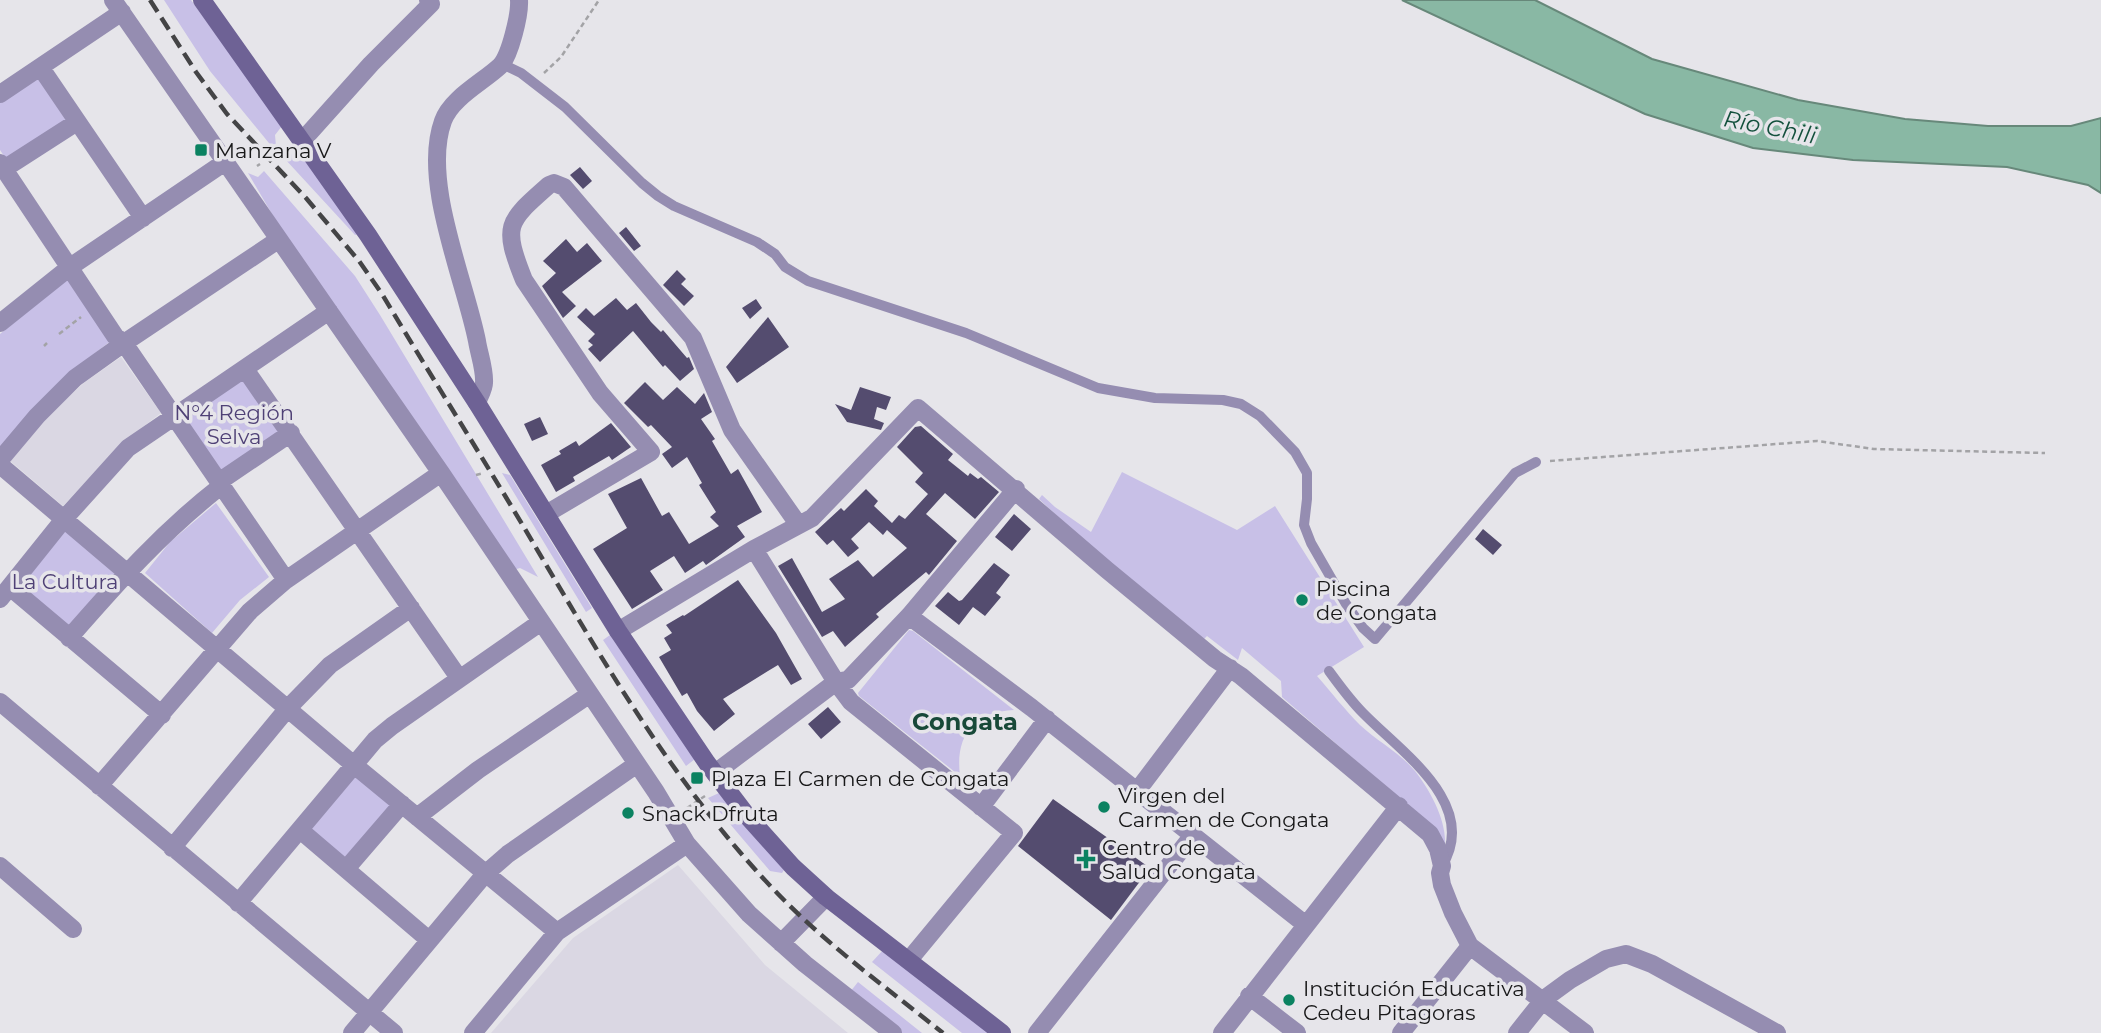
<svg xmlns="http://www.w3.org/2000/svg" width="2101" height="1033" viewBox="0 0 2101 1033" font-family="Montserrat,sans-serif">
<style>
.built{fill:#dad7e3}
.green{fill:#c8c0e7}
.water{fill:#89b8a4;stroke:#67887a;stroke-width:2}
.building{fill:#544c6f}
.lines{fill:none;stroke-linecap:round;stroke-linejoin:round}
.path{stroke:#a3a3a6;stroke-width:2.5;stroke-dasharray:5 3.5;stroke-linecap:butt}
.lane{stroke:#958db1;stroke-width:10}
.street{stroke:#958db1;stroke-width:18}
.secondary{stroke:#6e6295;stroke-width:18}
.rail{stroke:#444446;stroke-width:4.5;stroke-dasharray:14 7;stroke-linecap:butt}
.poi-dot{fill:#0b8261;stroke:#e6e5ea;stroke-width:2.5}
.labels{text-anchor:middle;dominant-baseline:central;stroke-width:7;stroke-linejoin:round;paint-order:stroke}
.poi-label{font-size:21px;fill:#181819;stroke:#e6e5ea;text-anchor:start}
.park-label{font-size:21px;fill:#4f4176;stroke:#e6e5ea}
.water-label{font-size:23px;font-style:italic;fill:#14513d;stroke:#e6e5ea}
.quarter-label{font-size:24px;font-weight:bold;fill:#184938;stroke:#e6e5ea}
</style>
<rect width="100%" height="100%" fill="#e6e5ea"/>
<path class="built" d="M121,357L161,413L122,443L63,506L9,460L43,420L85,382Z
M678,865L765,965L848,1033H491L573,938Z"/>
<path class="green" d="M164,0H191L282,126L275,135L276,146L273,148L210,71Z
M38,75L70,120L8,162L0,150V101Z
M301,152L358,234L355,235L285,159L286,156Z
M264,171L355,276L380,315L538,577L520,568L513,570L279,226L248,173L258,177Z
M69,278L112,340L67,375L0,450V334Z
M244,376L285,431L221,474L182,418Z
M1122,472L1237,530L1275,506L1364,647L1317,676C1331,692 1345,710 1360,725C1377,741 1400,753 1415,771C1430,790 1447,821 1445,846L1370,773L1282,697L1281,681L1242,648L1238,660L1207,636L1202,641L1087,544L1039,499L1042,495L1055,507L1091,532Z
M502,473L510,475L592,608L586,612Z
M216,503L269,577L240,600L212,633L145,573L170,542Z
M64,527L119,573L69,631L17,586Z
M909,630L913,631L1014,710C973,712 955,736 960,776L859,696L858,693Z
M610,635L695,759L686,766L603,640Z
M353,775L393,804L347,860L309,827Z
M719,793L784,870L782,873L770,871L708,798Z
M884,949L990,1033H962L872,962Z
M858,982L922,1033H902L850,992Z"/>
<path class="water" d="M1402,0H1535L1652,59L1798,100L1905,119L1988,126H2071L2101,118V193L2088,185L2007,167L1853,160L1753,148L1645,114Z"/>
<path class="building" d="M580,167L592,181L583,189L570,175Z
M626,227L641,246L634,251L619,233Z
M566,239L577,252L587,243L602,261L562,292L576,306L563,318L542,286L556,273L543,261Z
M677,270L686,279L681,284L694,296L684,306L663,285Z
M616,298L627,310L636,303L651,322L661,332L663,330L687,358L689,357L694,369L680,381L665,365L663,367L633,331L600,362L588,349L593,345L588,341L595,334L577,317L586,308L594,316Z
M756,299L762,308L750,319L742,308Z
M768,317L789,347L737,383L726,367Z
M645,382L663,400L677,387L695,404L704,393L712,412L701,419L715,439L712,441L731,474L738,469L762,512L737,526L745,537L706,565L703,561L685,573L674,556L650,571L663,590L632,609L593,549L627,528L608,494L641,478L662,516L669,512L689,544L719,526L710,517L716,512L699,485L702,483L687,457L672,468L662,454L672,447L651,425L648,427L624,403Z
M860,387L891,397L886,410L877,407L874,419L884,423L881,430L847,422L835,404L851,410Z
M540,417L548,434L532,441L524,424Z
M611,423L631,447L612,460L609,456L573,477L575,481L556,492L541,465L561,454L559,451L576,441L579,446Z
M921,426L953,454L948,460L968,476L970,473L978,479L981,477L999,492L975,519L945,493L926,514L957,541L929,575L926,572L876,614L879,617L845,647L833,631L822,637L778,566L792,558L822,612L845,599L829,579L858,560L873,577L907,548L887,530L883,535L869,522L851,539L859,548L848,557L833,540L827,545L815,532L841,508L844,511L866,489L878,501L874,506L892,523L899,515L905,519L928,494L915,482L923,473L897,447L915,427Z
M1014,514L1031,529L1012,551L995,537Z
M1483,529L1502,545L1493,555L1475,539Z
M994,563L1010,575L996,593L1001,597L985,616L973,607L959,625L935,606L948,592L959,601L962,600Z
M738,580L776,633L802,679L791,685L778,665L768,671L723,699L735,714L714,731L697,711L687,693L682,696L659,657L671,650L664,638L672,633L666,625L683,615L684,616Z
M828,707L841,722L821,739L808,724Z
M1053,799L1150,868L1111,920L1018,846Z"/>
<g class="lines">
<path class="path" d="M544,73L561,57L599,0
M276,152L279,150
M257,166L260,164
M59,334L81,317
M44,346L47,343
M1550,461L1817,441L1874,449L2045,453
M476,475L484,473
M687,808L705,796"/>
<path class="lane" d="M502,64L521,73L565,107L642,183L658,196L674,206L757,242L775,254L785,267L808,281L966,333L1098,388L1155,398L1223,400L1241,404L1260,416L1295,452L1307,473V499L1304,525L1311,543L1346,604L1363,628L1375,639L1515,473L1536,462
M1329,671C1340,686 1350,700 1363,713C1401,752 1480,804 1442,866"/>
<path class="street" d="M113,0L441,473L656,792L687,844L749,914L805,964L893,1033
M41,68L143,218
M0,94L122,12
M302,141L371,64L431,4L428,0
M0,163L115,336L124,343L286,580
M4,169L77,122
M0,323L70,267L225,162
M245,369L459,678
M477,403C479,397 484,389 484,383C485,370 479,354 477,341C465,280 421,181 443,121C451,98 483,82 500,66C510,56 520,14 519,0
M0,460L37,416L75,378L124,343L278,240
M0,465L354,765L557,932
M546,514L651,452L600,393L524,280C502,225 507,222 549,185L554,183L564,187L693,338L732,430L798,524
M754,549L836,682L851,702L1014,833L909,960
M10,587L162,715
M0,599L64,519L128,448L329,311
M909,616L1032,708L1306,925
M618,631L754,549L812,518L918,408L1107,570L1215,659L1241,676L1430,834L1438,849L1442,866L1440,873L1442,885L1453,913L1470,946L1585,1033
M69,638C118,582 162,532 221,486L223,479L291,433
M0,702L394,1033
M715,773L836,682L848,680L909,616L1016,489
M99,786L250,611L286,580L441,473
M1137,791L1230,668
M981,807L1047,719
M417,817L478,770L590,694
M300,830L429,940
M172,848L288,708L330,665L411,608
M0,866L73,929
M346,869L402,804
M238,903L375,740L392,726L541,622
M781,943L826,897
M1249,996L1297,1033
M352,1033L485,874L508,854L637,764
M473,1033L557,932L687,844
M1037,1033L1193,835
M1222,1033L1399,806
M1401,1033L1470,946
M1517,1033L1544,999L1570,980L1606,959L1626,954L1652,964L1777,1033"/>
<path class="secondary" d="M202,0L368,235L477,403L618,631L707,763L748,817L793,867L826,897L1002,1033"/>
<path class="rail" d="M150,0L196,72L227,114L306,198L359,261L382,294C429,373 478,450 525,529C600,656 677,791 781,897C830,947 888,989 943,1033"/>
</g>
<g class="poi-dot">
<rect x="194" y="143" width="14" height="14" rx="3.5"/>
<circle cx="1302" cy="600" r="7"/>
<rect x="690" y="771" width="14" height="14" rx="3.5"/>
<circle cx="1104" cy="807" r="7"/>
<circle cx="628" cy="813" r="7"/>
<path d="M1082.5 848.5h7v7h7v7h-7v7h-7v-7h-7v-7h7z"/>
<circle cx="1289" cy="1000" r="7"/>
</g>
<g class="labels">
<g class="poi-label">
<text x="215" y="150">Manzana V</text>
<text x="1316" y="588">Piscina<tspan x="1316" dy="24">de Congata</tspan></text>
<text x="711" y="778">Plaza El Carmen de Congata</text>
<text x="1118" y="795">Virgen del<tspan x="1118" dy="24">Carmen de Congata</tspan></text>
<text x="642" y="813">Snack Dfruta</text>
<text x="1102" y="847">Centro de<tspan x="1102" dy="24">Salud Congata</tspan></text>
<text x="1303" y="988">Institución Educativa<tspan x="1303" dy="24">Cedeu Pitagoras</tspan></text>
</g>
<g class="park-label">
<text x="234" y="412">N°4 Región<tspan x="234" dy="24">Selva</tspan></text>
<text x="65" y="581">La Cultura</text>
</g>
<g class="water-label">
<text transform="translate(1770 127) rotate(11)">Río Chili</text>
</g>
<g class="quarter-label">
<text x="965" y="721">Congata</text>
</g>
</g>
</svg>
